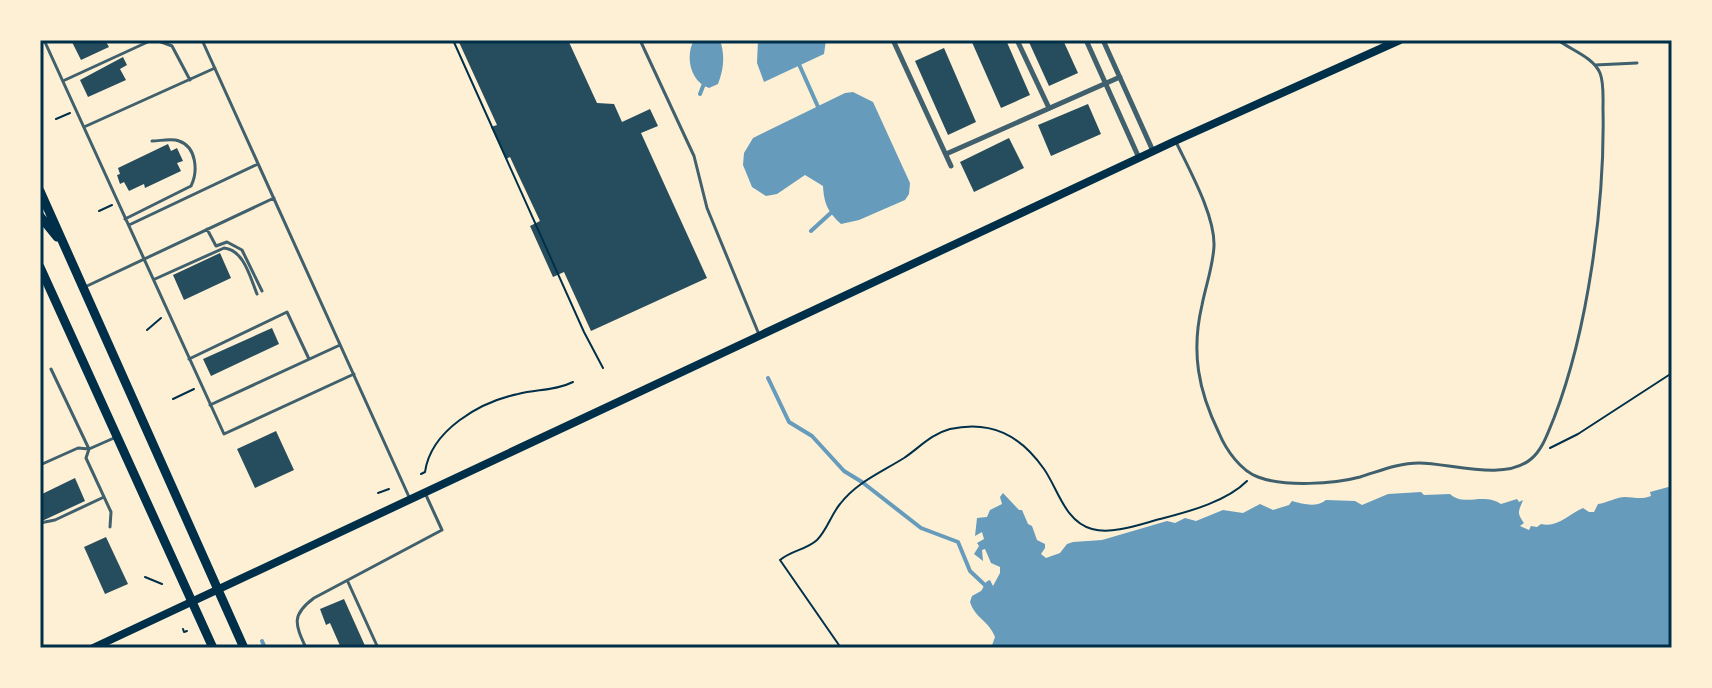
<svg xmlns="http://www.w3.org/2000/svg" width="1712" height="688" viewBox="0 0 1712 688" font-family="Inter,sans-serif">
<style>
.water{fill:#669bbc}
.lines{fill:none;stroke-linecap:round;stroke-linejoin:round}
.stream{stroke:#669bbc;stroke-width:4}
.building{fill:#264d5e}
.path{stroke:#003049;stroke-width:2}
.service{stroke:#3f606c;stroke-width:3}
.minor{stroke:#3f606c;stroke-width:5}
.secondary{stroke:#003049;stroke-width:8}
.primary{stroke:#003049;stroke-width:9}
.neatline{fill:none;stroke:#003049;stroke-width:3}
</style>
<rect width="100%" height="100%" fill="#fdf0d5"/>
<path class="water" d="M694,40H720C725,55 724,69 718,84L709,88C690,82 685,56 694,40Z
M758,40H826L824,54L764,82L757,63Z
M853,92L873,102L910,183L909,194L905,200L859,220L841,224C828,212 824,204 823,186L805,175L777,194L766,196L752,187L743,165L744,153L753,138L845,93Z
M1672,486V648H991L995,637C989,621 975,618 970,602L972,596L981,591C984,588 984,581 990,580L993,586L1000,573V567L991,563L985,549L982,550L983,561L974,554L979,546L977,543L984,539L982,532L975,536L977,518L987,517L990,510L1002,504L1000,497L1003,493L1019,510H1022L1028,524L1032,526L1037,540L1045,544V548L1041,554L1046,558L1060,553L1067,544L1073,542L1102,540L1167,521L1175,523L1185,518L1196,521L1223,510L1243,513L1260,504L1273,510L1289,505L1292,501C1303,504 1316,508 1326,500L1355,501L1362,505L1388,494L1421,492L1424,495L1450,494C1463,507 1484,492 1501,504L1517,499L1519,502L1523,500C1519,511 1516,512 1524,523L1520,526L1529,530L1531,526L1537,527L1541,524C1558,528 1569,514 1583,508L1589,512H1594L1598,504C1607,503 1616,497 1625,497C1634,497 1640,500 1651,496L1650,492Z"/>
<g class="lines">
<path class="stream" d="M798,62L819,109
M700,94L705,81
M811,231L834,210
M768,378L789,422L812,436L844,471L862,482L921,528L958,542L970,571L987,587
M262,641L265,648"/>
</g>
<path class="building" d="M71,40H105L109,47L81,60Z
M458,40H568L597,103L614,104L622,122L650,109L658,126L641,133L707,278L591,331L564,272L553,277L530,226L540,221L516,170L510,157L506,159L491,127L497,125Z
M971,40H1006L1030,95L1001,108Z
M1028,40H1063L1078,73L1049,86Z
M944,48L976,122L948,135L915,61Z
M123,57L127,65L120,69L126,80L88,97L80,80Z
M1088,104L1101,134L1051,156L1038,125Z
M1009,138L1024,168L974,192L960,162Z
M168,144L171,151L177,148L183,161L177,163L181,171L145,188L144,184L129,191L124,182L120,184L117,175L120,174L118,168Z
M220,253L231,278L184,300L173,275Z
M272,328L279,344L211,376L203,359Z
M276,431L294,470L255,488L237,449Z
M75,478L85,501L42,521L40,495Z
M106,537L128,584L105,594L84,547Z
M344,599L366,648H341L330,623L326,625L320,609Z"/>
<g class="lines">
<path class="path" d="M453,40L584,332L603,368
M56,119L70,113
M99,211L112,205
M147,330L161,318
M173,399L194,389
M1550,448L1578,434L1672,373
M421,474L425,472C431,430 480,402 518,394C537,389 555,391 573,382
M378,493L389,489
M145,577L162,584
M183,629L184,632L187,631
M286,646L287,648
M841,648L780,560C792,550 806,550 817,540C827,530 831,515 840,504C857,482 880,473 904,458C919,448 931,434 950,429C991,420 1020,435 1044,469C1058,489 1065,522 1092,529C1114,535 1143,523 1164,518C1191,511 1227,501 1247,481"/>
<path class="service" d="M44,40L224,434L354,374
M156,40L172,46L190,80
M202,40L410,499
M640,40L694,156L707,208L758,332
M1595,65L1637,63
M65,80L152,40
M84,127L215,68
M1177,144C1190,171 1215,216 1214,246C1213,266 1206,285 1202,305C1191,352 1198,390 1219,433C1226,450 1241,471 1258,477C1284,487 1334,484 1360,477C1380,471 1398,463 1419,463C1450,463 1504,482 1531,459C1543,449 1548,432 1554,418C1588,330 1605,203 1603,109C1603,97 1604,83 1600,73C1593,57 1571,50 1558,40
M125,219L191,186C198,172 197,147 179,141C172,138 160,141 152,141
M129,225L258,164
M207,229L216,246L227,242L242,250L262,291
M155,279L224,248C244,250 250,277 257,294
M87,286L274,198
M189,359L287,312L309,359
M51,369L89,449L114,438
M210,405L340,345
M40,465L78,448L89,449L86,458L111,512L110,527
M40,523L55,520L104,497
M348,582L378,648
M306,648C295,624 291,615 314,598L442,530L425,493"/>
<path class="minor" d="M893,40L951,166
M1017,40L1049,108
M1086,40L1139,158
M1103,40L1153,151
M946,154L1120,77"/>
<path class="secondary" d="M93,648L1175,141L1400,40"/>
<path class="primary" d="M40,191L244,648
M40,216L57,237
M40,267L213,648"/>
</g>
<rect width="1712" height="688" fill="none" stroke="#fdf0d5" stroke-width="84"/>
<rect x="42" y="42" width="1628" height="604" class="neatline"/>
</svg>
